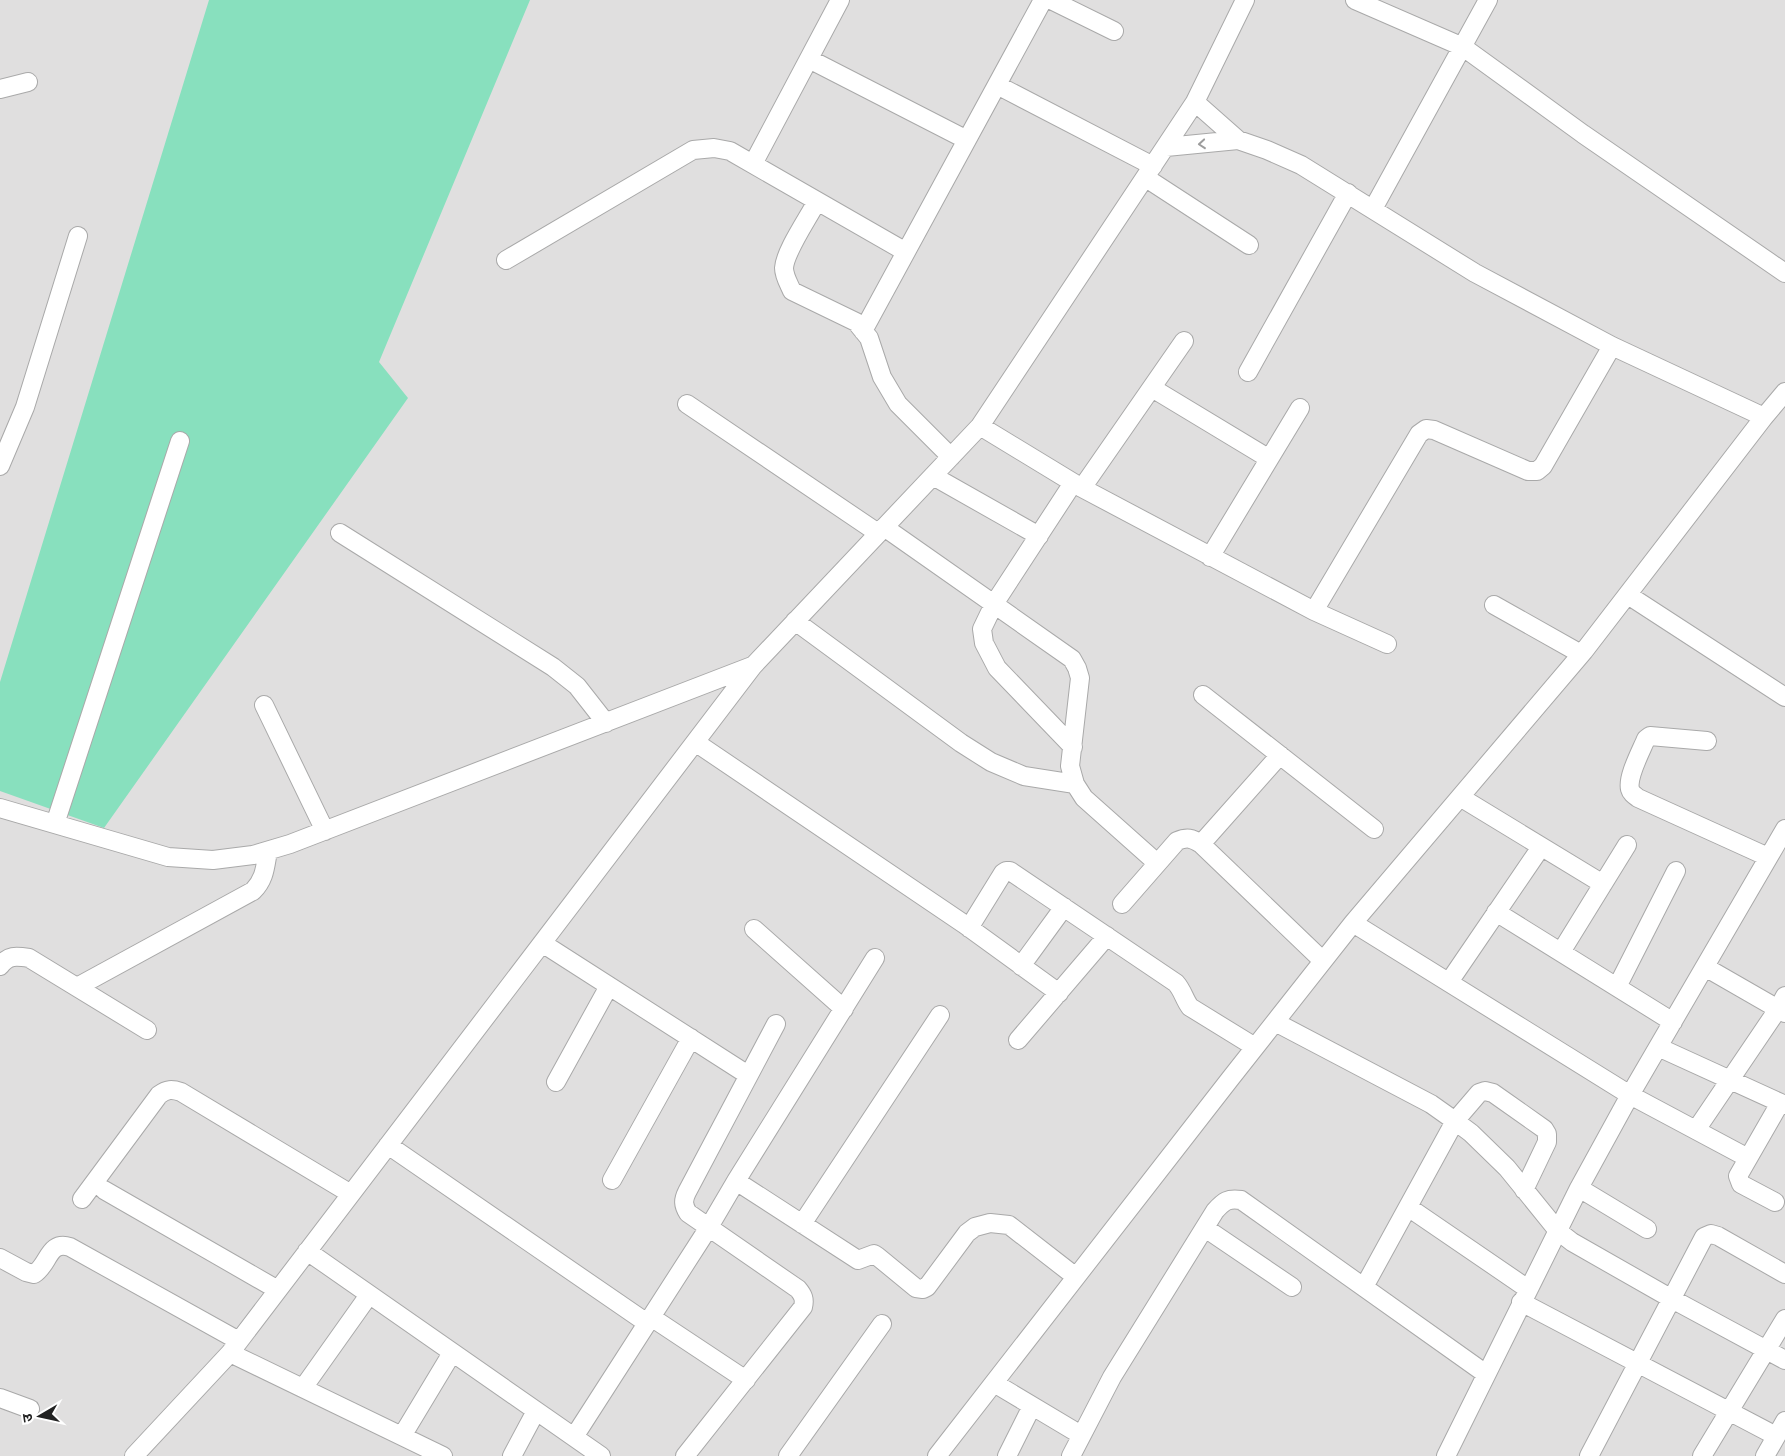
<svg xmlns="http://www.w3.org/2000/svg" width="1785" height="1456" viewBox="0 0 1785 1456" font-family="Helvetica,'Noto Sans Devanagari',sans-serif">
<style>
.residential{fill:#e0dfdf}
.pitch{fill:#88e0be}
.lines{fill:none;stroke-linecap:round;stroke-linejoin:round}
.minor-casing{stroke:#a9a9a9;stroke-width:20}
.minor{stroke:#fff;stroke-width:18}
.oneway{stroke:#9c9c9c}
</style>
<rect width="100%" height="100%" fill="#f2efe9"/>
<path class="residential" d="M0,0H1785V1456H0Z"/>
<path class="pitch" d="M209,0H530L379,362L408,398L104,828L0,791V682Z"/>
<g class="lines">
<defs>
<path id="minor" d="M1051,0L1114,31
M1355,0L1463,47L1583,134L1785,273
M809,59L967,140
M997,85L1153,166
M0,89L28,82
M1195,102L1238,140L1267,150L1301,165L1475,273L1612,346L1764,417
M1166,147L1238,140
M753,164L840,0
M1146,178L1249,245
M817,201C809,217 785,251 784,268C784,276 789,284 792,291L856,322L869,338L882,377L898,404L951,457
M1373,209L1488,0
M506,260L693,150L714,148L730,151L906,252
M863,331L1043,0
M1248,372L1348,193
M1152,388L1268,458
M687,404L878,533
M980,426L1082,488L1314,611L1387,644
M0,466L25,407L78,236
M933,476L1039,536
M1082,488L1184,341
M884,527L1072,659L1077,668L1080,678L1070,766L1075,784L1084,798L1157,863
M340,533L553,667L577,686L606,723
M1210,557L1300,408
M1628,595L1785,697
M1494,605L1581,654
M1314,611L1419,434L1426,429L1434,430L1528,471H1537L1543,466L1612,346
M795,621L961,743L991,762L1024,776L1075,784
M1203,695L1374,829
M264,705L325,831
M1707,741L1650,736L1646,739C1641,751 1627,777 1630,789C1631,793 1634,795 1638,798L1768,857
M695,742L964,924L1059,993
M1073,747L997,668L984,643L982,629L994,604L1073,483
M1460,797L1603,884
M0,808L168,857L213,860L253,855L290,844L752,666
M55,824L180,441
M1201,844L1280,755
M1122,904L1177,841C1187,837 1192,838 1201,844L1323,961
M1496,912L1673,1022
M1353,923L1630,1095L1748,1158
M969,928L1003,873L1006,871H1010L1176,983C1183,991 1184,999 1190,1007L1255,1047
M754,929L844,1009
M542,943L748,1075
M1561,952L1627,845
M0,966C8,955 16,956 29,958L147,1030
M1021,966L1064,907
M1705,967L1785,1013
M1449,982L1541,847
M77,987L253,891C265,879 265,867 268,851
M1617,987L1676,871
M1275,1022L1431,1104L1455,1121L1471,1133L1507,1168L1558,1231L1572,1242L1672,1299L1785,1360
M1018,1040L1107,936
M1658,1047L1785,1105
M556,1082L609,986
M1696,1130L1778,1009L1785,996
M388,1145L647,1323
M612,1180L691,1038
M736,1181L858,1260L874,1254L877,1256L916,1288L923,1289L927,1287L967,1233L975,1227L990,1223L1009,1225L1076,1277
M1579,1188L1647,1229
M104,1190L278,1290
M82,1199L159,1095C167,1089 172,1089 181,1092L351,1194
M1775,1202L1741,1184L1738,1176L1780,1103
M1408,1207L1528,1289
M802,1224L940,1015
M1205,1228L1292,1287
M307,1251L601,1456
M0,1258L26,1272L34,1274C49,1265 48,1240 70,1247L239,1341
M1364,1287L1455,1121L1479,1093L1485,1091L1493,1093L1544,1129L1547,1134V1142L1524,1190
M1521,1302L1776,1436
M651,1317L746,1380
M230,1353L443,1456
M994,1383L1081,1435
M303,1388L369,1295
M0,1398L30,1409
M402,1436L452,1353
M574,1437L709,1227L736,1181L875,958
M134,1456L230,1353L753,666L980,426L1195,102L1245,0
M512,1456L536,1411
M685,1456L803,1307C805,1299 803,1295 798,1289L688,1213C683,1205 683,1200 687,1192L776,1024
M788,1456L882,1324
M937,1456L1230,1079L1353,923L1584,651L1764,417L1785,392
M1007,1456L1032,1406
M1071,1456L1112,1377L1215,1211C1224,1201 1228,1198 1241,1200L1486,1374
M1446,1456L1579,1188L1630,1095L1785,829
M1589,1456L1704,1237L1711,1234L1718,1236L1785,1274
M1702,1456L1785,1319
M1765,1456L1785,1421"/>
</defs>
<use href="#minor" class="minor-casing"/>
<use href="#minor" class="minor"/>
</g>
<defs><path id="oneway-chevron" d="M-2-3.5L2.5 0L-2 3.5" fill="none" stroke-width="1.6" stroke-linecap="round" stroke-linejoin="round" transform="scale(1.25)"/></defs>
<use class="oneway" href="#oneway-chevron" transform="translate(1202 144) rotate(175)"/>
<g transform="translate(40 1416) rotate(261)" stroke="#ffffff" stroke-width="4" paint-order="stroke">
<path d="M0-4L9 19L0 12L-9 19Z" fill="#222222"/>
<text y="-8" font-size="14" font-weight="bold" text-anchor="middle" fill="#222222">उ</text>
</g>
</svg>
